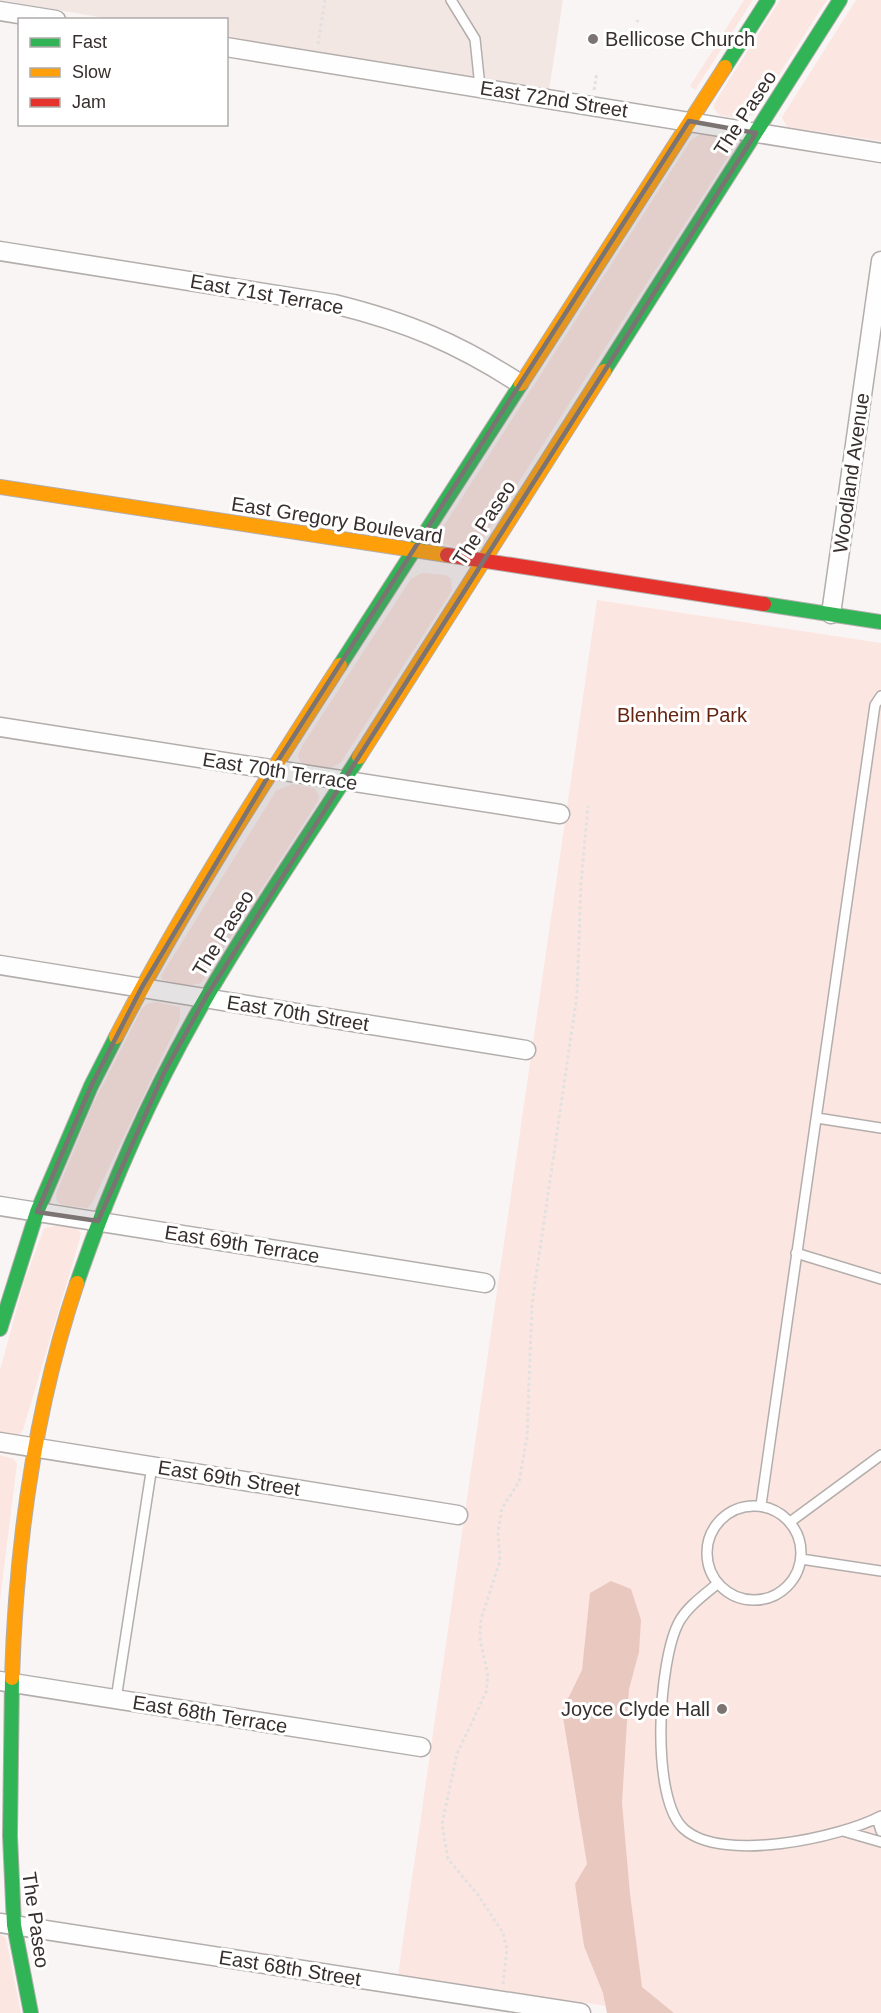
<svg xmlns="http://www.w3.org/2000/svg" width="881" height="2013" viewBox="0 0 881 2013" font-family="Helvetica,sans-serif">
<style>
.built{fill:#f3e7e4}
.green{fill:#fce6e1}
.forest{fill:#e9c8c0}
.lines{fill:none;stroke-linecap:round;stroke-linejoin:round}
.lane-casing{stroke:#b3aeac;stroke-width:12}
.street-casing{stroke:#b3aeac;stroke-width:21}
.fast-casing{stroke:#b3aeac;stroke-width:16}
.slow-casing{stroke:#b3aeac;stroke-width:16}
.jam-casing{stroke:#b3aeac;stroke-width:16}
.path{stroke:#e2e0e0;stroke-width:3;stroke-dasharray:3 3;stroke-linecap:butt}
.lane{stroke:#fefefe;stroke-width:9}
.street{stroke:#fefefe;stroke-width:18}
.fast{stroke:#30b455;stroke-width:14}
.slow{stroke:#ff9f0a;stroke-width:14}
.jam{stroke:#e5322d;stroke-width:14}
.marked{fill:#7b7473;fill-opacity:0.2;stroke:#7b7473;stroke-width:4.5;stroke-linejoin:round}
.poi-dot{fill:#7b7473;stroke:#fff;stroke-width:2}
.labels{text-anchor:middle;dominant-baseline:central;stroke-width:6;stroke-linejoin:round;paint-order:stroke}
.poi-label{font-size:20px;fill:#372f2d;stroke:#fff;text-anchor:start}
.street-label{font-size:20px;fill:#372f2d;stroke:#fff}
.park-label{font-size:20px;fill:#662410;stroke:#fff}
</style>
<rect width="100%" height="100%" fill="#faf5f5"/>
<path class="built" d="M0,0H563L549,90L227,38L226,20L110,19Z"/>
<path class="green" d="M744,0H753L728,39L722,35Z
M780,0H827L753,115L736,118L719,115L713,107L715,102Z
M856,0H881V141L787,127L782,117Z
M720,39L726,42L695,90L690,86Z
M701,134L729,137L734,144L733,149L477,547L469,550L439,543L437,538L440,532L691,140Z
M422,573L446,575L451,579L452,590L448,597L341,762L330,769L302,766L298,755L302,746L411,579Z
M597,600L881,643V2013H674L605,1959L613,2007L398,1975Z
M292,784L314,788L319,795L318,801L201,983L186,986L163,980L161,976L276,791Z
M156,1002L180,1007V1019L92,1203L87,1208L62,1205L57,1201L56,1194L93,1104L141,1010L147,1004Z
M62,1225L76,1228L81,1233L79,1242L23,1430L18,1435L0,1434V1370L24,1282L44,1228Z
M0,1455L14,1459L17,1464L0,1600Z
M0,1934L6,1938L21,2013H0Z"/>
<path class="forest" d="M611,1581L631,1589L641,1620L639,1652L629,1689L622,1803L630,1894L642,1987L674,2013H607L603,1993L584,1946L575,1884L587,1864L562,1711L582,1670L590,1593Z"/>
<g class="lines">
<defs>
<path id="lane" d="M451,0L475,39L480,87
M817,1118L881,1128
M796,1253L881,1279
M761,1505L875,705L881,696
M707 1553a47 47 0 1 1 94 0a47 47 0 1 1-94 0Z
M790,1522L881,1455
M801,1559L881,1571
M717,1584C704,1595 687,1607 679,1622C658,1661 650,1799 684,1829C722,1863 839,1838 881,1816
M116,1699L152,1466
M877,1818L881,1831
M843,1831L881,1842"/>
<path id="street" d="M0,11L56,20
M226,47L881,153
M0,251L334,304C407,322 457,343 519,383
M831,614L881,261
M0,727L560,814
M0,965L526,1050
M0,1206L485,1283
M0,1442L458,1515
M0,1681L421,1747
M0,1923L581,2013"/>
<path id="fast" d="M725,67L768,0
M604,371L840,0
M764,604L881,622
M340,665L521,384
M77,1283C111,1183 153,1089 206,998C253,916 308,837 359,757
M0,1329L37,1212L91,1086L116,1037
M12,1678L10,1836L14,1925L31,2013"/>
<path id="slow" d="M521,384L725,67
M0,487L447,555
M359,757L604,371
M116,1037C182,909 262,786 340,665
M12,1678C16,1546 35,1408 77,1283"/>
<path id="jam" d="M447,555L764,604"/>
</defs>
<use href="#lane" class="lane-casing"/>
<use href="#street" class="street-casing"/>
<use href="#fast" class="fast-casing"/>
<use href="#slow" class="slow-casing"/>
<use href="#jam" class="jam-casing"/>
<path class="path" d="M637,22L638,20
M629,40L631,36
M318,44L325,0
M594,90L597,72
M503,1984L507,1949L503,1933L478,1895L448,1859L442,1824L457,1754L486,1692L488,1676L480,1639L481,1619L500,1561L498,1532L502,1508L519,1482L527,1437L532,1304L577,995L581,883L588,806"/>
<use href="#lane" class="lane"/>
<use href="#street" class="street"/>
<use href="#fast" class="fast"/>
<use href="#slow" class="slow"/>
<use href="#jam" class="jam"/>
</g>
<path class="marked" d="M689,121L756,133L206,997L164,1073L98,1221L37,1212L91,1086L142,987L272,770Z"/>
<g class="poi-dot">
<circle cx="593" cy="39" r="6"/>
<circle cx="722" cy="1709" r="6"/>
</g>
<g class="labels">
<g class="poi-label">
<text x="605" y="39">Bellicose Church</text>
<text x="710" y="1709" text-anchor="end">Joyce Clyde Hall</text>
</g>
<g class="street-label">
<text transform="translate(554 99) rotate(9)">East 72nd Street</text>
<text transform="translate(745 113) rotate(-57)">The Paseo</text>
<text transform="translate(267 294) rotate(10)">East 71st Terrace</text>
<text transform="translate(851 473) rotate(-82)">Woodland Avenue</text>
<text transform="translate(337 520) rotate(9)">East Gregory Boulevard</text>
<text transform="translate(484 523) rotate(-57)">The Paseo</text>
<text transform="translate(280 771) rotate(9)">East 70th Terrace</text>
<text transform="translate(223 933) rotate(-58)">The Paseo</text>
<text transform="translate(298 1013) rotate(9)">East 70th Street</text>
<text transform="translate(242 1244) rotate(9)">East 69th Terrace</text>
<text transform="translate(229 1478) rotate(9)">East 69th Street</text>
<text transform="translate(210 1714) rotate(9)">East 68th Terrace</text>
<text transform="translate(36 1920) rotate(82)">The Paseo</text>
<text transform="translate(290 1968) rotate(9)">East 68th Street</text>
</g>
<g class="park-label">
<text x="682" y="715">Blenheim Park</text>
</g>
</g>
<rect x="18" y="18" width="210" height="108" fill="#ffffff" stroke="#afacab" stroke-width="1.5"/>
<rect x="30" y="38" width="30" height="9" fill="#30b455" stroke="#afacab" stroke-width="1.5"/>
<text x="72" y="48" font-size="18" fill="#372f2d">Fast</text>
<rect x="30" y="68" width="30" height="9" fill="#ff9f0a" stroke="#afacab" stroke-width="1.5"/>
<text x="72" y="78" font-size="18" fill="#372f2d">Slow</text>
<rect x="30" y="98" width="30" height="9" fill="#e5322d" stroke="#afacab" stroke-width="1.5"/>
<text x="72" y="108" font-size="18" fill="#372f2d">Jam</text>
</svg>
